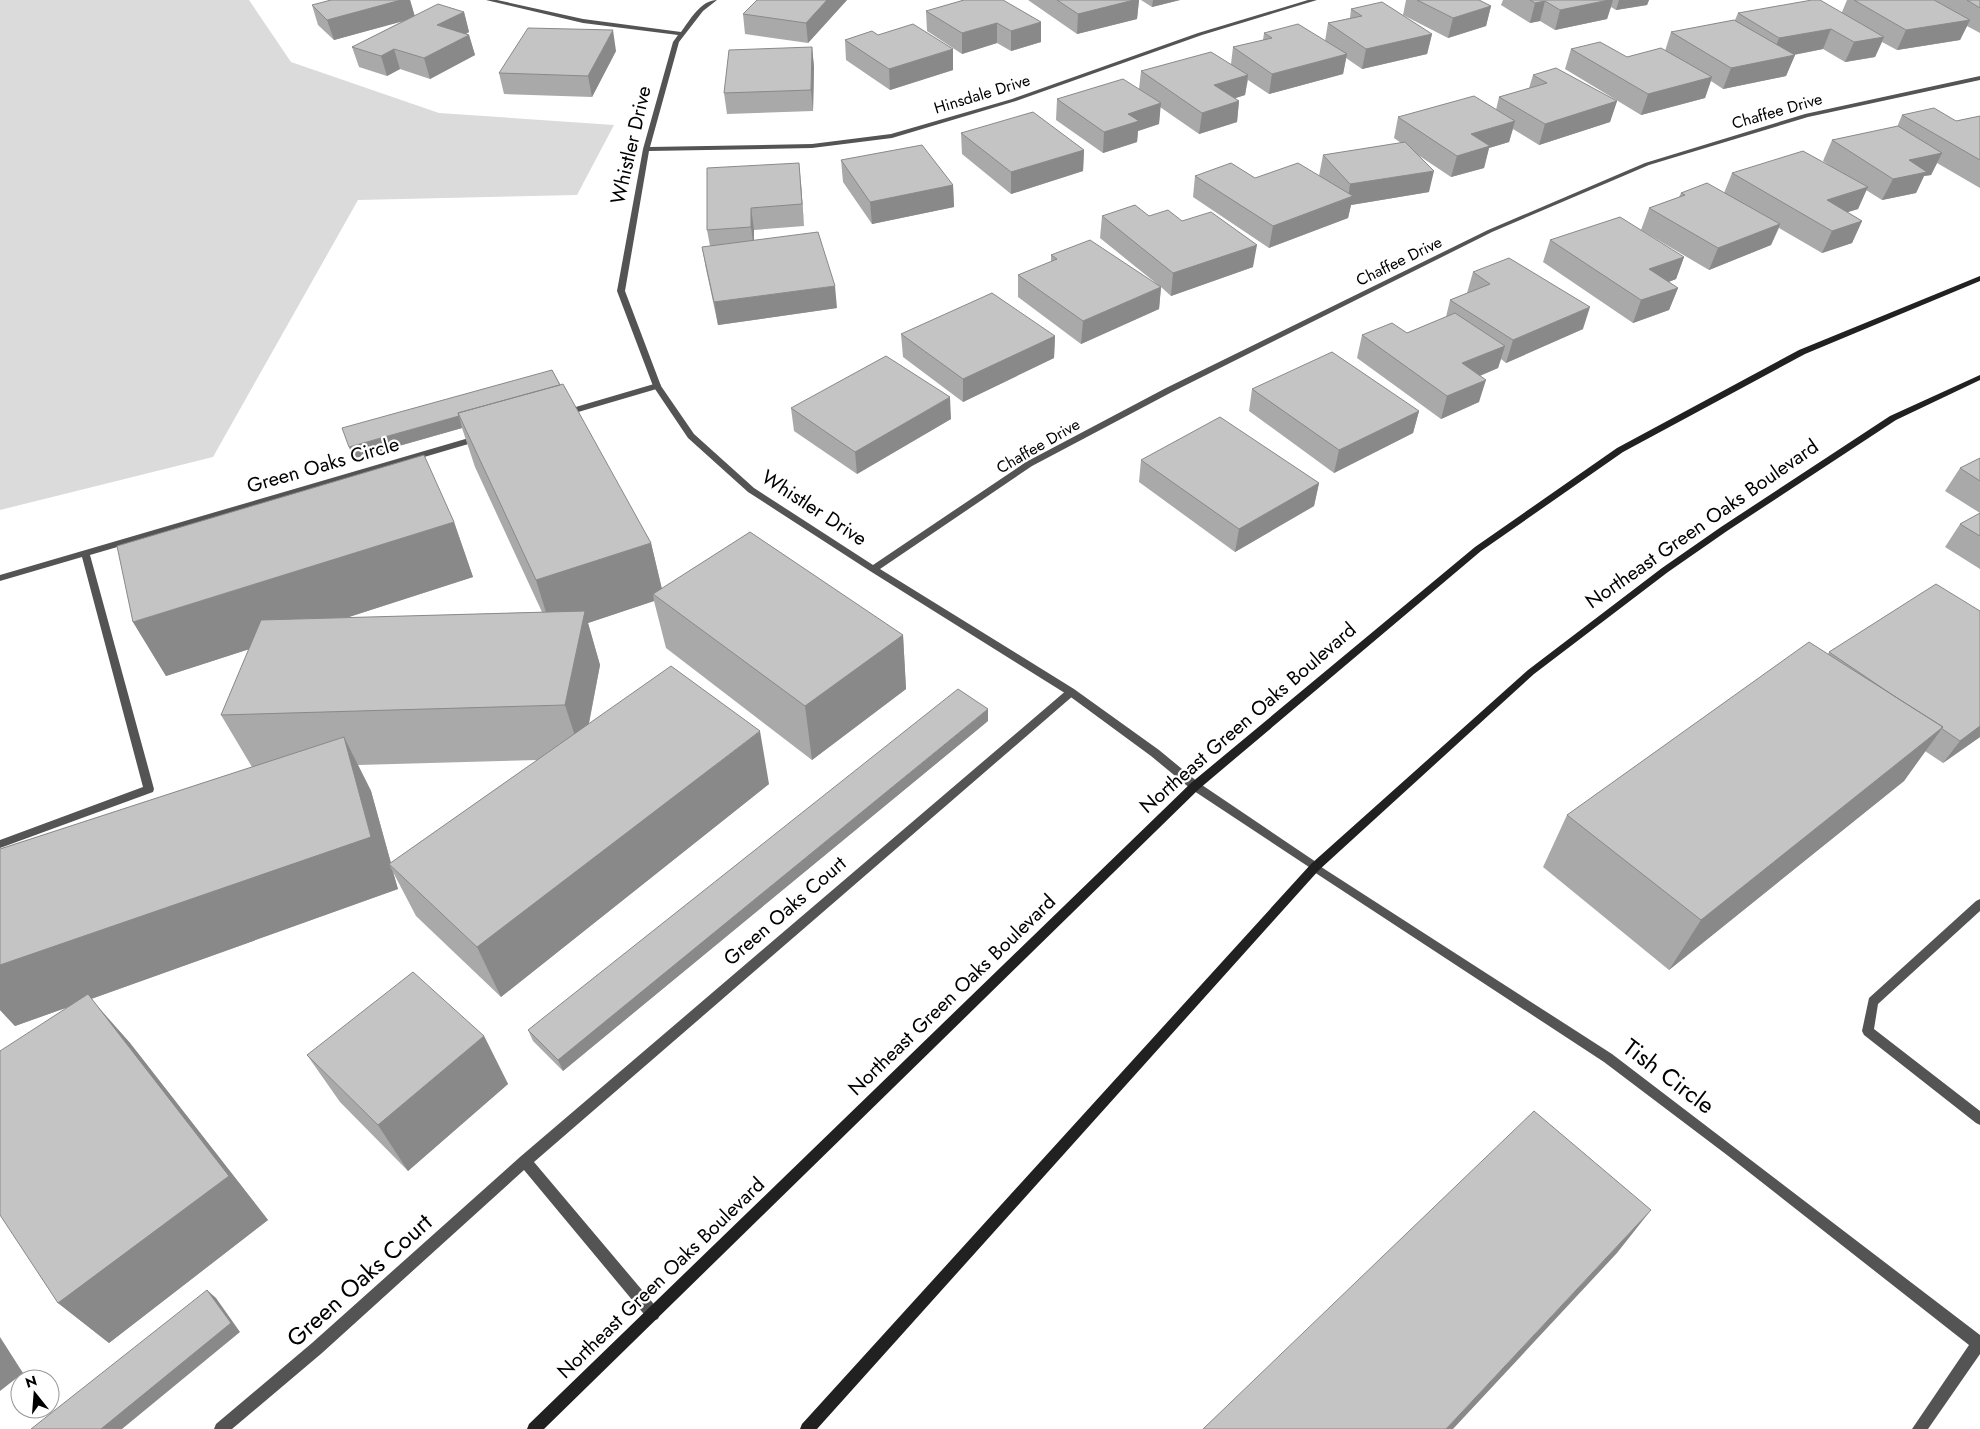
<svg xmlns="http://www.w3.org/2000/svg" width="1980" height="1429" viewBox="0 0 1980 1429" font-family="Jost,sans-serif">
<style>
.green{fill:#dbdbdb}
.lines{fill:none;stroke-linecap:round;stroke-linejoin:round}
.service{fill:#545454;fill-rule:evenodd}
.minor{fill:#545454;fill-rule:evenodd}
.secondary{fill:#212121;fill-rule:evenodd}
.wall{fill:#a9a9a9;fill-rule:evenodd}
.shaded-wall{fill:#898989}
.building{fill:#c4c4c4;stroke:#898989}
.labels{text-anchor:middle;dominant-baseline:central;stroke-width:4.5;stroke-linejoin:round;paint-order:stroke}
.far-street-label{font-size:16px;fill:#000;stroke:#fff}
.street-label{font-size:20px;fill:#000;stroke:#fff}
.near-street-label{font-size:24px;fill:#000;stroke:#fff}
</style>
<rect width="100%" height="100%" fill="#fff"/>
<path class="green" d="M0,0H249L291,62L439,113L614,125L577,195L358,200L213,457L0,510Z"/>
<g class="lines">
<path class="service" d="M654,384H660L661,386L660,388L568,415H565L561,413L562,411Z
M479,435L483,438L482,440L90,555L154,789L153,792L0,848V840L143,787L82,557L0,581V575Z
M1071,688L1076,692L1074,695L534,1162L658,1309L660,1314L658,1319L653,1321L648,1319L524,1170L322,1353L232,1429H214L216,1424L312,1343L520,1157L1068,689Z
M1315,863L1612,1054L1980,1335V1354L1928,1429H1912L1969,1345L1727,1155L1604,1062L1311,870L1310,867L1311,864Z
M1980,899V911L1878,1004L1874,1029L1980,1111V1125L1976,1123L1864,1035L1862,1031L1869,998L1976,901Z"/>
<path class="minor" d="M486,0H497L583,19L681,32C690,20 701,0 717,0L703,11L679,42L650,147L812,144L891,134L1012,99L1198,33L1308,0H1317L1202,35L1016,101L892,138L812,148L649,151L625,291L661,386L694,434L754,488L873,565L1026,462L1166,388L1488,230L1645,163L1805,114L1980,76V80L1808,117L1649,165L1492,232L1172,392L1032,466L880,569L1074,689L1159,750L1199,783L1319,864L1320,867L1319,870L1315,871L1191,789L1151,756L1068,695L870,571L748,492L688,438L653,386L617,291L643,149L673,42L678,35L583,23Z"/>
<path class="secondary" d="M1980,276V281L1805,354L1623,452L1481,551L1199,789L544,1429H527L529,1424L1191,783L1475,547L1617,448L1799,350Z
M1980,375V380L1896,420L1727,531L1668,572L1534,674L1319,870L817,1429H800L802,1424L1311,864L1528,670L1662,568L1721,527L1890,416Z"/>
</g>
<path class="wall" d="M328,0H410L415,16L464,12L469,32L466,34L469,35L475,55L430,79L400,69L387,76L359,67L352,47L405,20L334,40L318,25L312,5L328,1Z
M757,0H847L808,43L745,34L743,14Z
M964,0L1041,42L1011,51L997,43L962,54L927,31L926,11Z
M1028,0H1139L1137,19L1077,34Z
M1141,0H1180L1152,7Z
M1406,0H1479L1491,6L1486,26L1448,38L1403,15Z
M1503,0H1649L1647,5L1616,10L1611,7L1607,19L1555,30L1540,21L1530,23L1501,5Z
M1847,0H1980V33L1967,26L1960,40L1897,50L1882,42L1875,57L1845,62L1823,49L1794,55H1795L1786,76L1723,89L1711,81L1705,98L1641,115L1565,69L1571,49L1627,57L1665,51L1671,32L1735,20L1738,13L1842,12Z
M1351,9L1432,34L1427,54L1362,69L1346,58L1343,74L1269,94L1248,80L1245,95L1235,98L1239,101L1237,122L1199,134L1160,107L1159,124L1138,131L1137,142L1103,153L1056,120L1057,99L1139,89L1141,71L1231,64L1233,47L1263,40L1264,33L1325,41L1328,23L1350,18Z
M878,35L953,70L890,90L846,60L845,40Z
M812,47L814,67L813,111L727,114L724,93Z
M616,51L592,97L504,94L499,73Z
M1533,75L1617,101L1610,122L1539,145L1513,129L1509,142L1489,148L1484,168L1451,177L1415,153L1429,192L1351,205L1348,218L1269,248L1193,197L1195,176L1255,178L1319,176L1323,155L1401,143L1394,138L1398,117L1496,110L1499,97L1529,88Z
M1902,115L1956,121L1980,116V188L1937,163L1931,175L1924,176L1916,193L1882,200L1866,190L1858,209L1847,212L1862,221L1852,243L1822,253L1779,228L1771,245L1709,270L1641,230L1649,208L1679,197L1681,193H1724L1732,173L1833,168L1823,161L1832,140L1897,127Z
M961,133L1084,150L1083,171L1011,194L962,154Z
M841,160L953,185L954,207L872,224L843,182Z
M707,168L801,184L804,226L754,230V241L837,308L718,325L706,269L702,247L710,246L707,230Z
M1102,216H1149L1182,221L1253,267L1171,296L1161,287L1159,309L1081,344L1018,297V275L1051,262V255L1157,284L1100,238Z
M1550,240L1684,257L1676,279L1669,282L1678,288L1669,310L1633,323L1543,262Z
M1473,272L1583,329L1506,363L1501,359L1498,368L1480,376L1479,402L1441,419L1357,358L1362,335L1407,333L1446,317L1450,300L1467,293Z
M901,334L1055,336L1054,358L963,402L903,357Z
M552,370L651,543L662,589L903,635L906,689L812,760L666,648L654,601L588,623L600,665L589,724L769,784L501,997L416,916L393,872L398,889L91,999L130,1043L268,1220L109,1343L58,1303L68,1007L15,1026L0,1010V849L252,767L221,715L249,649L166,676L133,622L454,522L473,577L346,618L542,612L475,467L462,428L353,459ZM538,760L391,863L371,791L358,765Z
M1252,389L1419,411L1413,433L1334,473L1249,411Z
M791,408L951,419L857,474L794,431Z
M1980,458V513L1945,491L1960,468Z
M1141,460L1319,483L1314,506L1235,552L1139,482Z
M1980,513V569L1945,547L1960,524Z
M1980,611V737L1943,763L1925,751L1904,781L1669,970L1543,867L1567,815L1828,654L1829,652Z
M988,721L563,1071L533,1041L528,1030Z
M484,1036L508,1084L408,1171L340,1102L307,1055Z"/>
<path class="shaded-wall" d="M401,0H410L415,18L334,40L327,20Z
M827,0H847L808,43L806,23Z
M1134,0H1139L1137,19L1077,34L1078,14Z
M1153,0H1180L1152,7Z
M1609,0H1613L1607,19L1555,30L1560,10Z
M1619,0H1649L1647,5L1616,10Z
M1545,1L1540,21L1530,23L1535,3Z
M1491,6L1486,26L1448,38L1453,18Z
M464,12L469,32L443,45L437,25Z
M1970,20L1960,40L1897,50L1906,30Z
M1041,22V42L1011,51V31Z
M997,23V43L962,54V33Z
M1831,29L1823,49L1771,59L1779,38Z
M613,30L616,51L592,97L588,76Z
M1432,34L1427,54L1362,69L1366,49Z
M469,35L475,55L430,79L424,58Z
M1884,37L1875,57L1845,62L1854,42Z
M812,47L814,67L813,111L811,90Z
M394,49L400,69L387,76L381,56Z
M953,49V70L890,90L889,69Z
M1347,54L1343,74L1269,94L1272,74Z
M1795,55L1786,76L1723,89L1731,68Z
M1248,75L1245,95L1212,106L1214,85Z
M1712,77L1705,98L1641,115L1648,94Z
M1239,101L1237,122L1199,134L1202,113Z
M1617,101L1610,122L1539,145L1545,124Z
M1161,103L1159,124L1138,131L1137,142L1103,153L1104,132L1128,114Z
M1515,121L1509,142L1489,148L1484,168L1451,177L1457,156L1471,134Z
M1084,150L1083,171L1011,194V172Z
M1942,153L1931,175L1924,176L1916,193L1882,200L1893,179L1909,160Z
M799,163L801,184L804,226L802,204Z
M1434,171L1429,192L1351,205L1348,218L1269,248L1273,226L1348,198L1350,184Z
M953,185L954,207L872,224L870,202Z
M1868,187L1858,209L1817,222L1827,200Z
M751,208L754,230V249L751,227Z
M1862,221L1852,243L1822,253L1832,231Z
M1780,224L1771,245L1709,270L1718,248Z
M1257,245L1253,267L1171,296L1173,273Z
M1684,257L1676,279L1641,292L1649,269Z
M835,286L837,308L718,325L714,302Z
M1161,287L1159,309L1081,344L1083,321Z
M1678,288L1669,310L1633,323L1641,300Z
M1590,307L1583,329L1506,363L1513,340Z
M1055,336L1054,358L963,402V379Z
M1505,346L1498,368L1455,386L1462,363Z
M1486,380L1479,402L1441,419L1447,396Z
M950,397L951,419L857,474L855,452Z
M1419,411L1413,433L1334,473L1339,450Z
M459,416L462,428L353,459L349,447Z
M1319,483L1314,506L1235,552L1239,529Z
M454,522L473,577L166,676L133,622Z
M651,543L664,598L653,594L654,601L588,623L600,665L582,758L565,705L553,635L536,580Z
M903,635L906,689L812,760L805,706Z
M988,709V721L563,1071L558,1060Z
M1980,726V737L1943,763L1960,741Z
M1943,727L1904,781L1669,970L1701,920Z
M760,731L769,784L501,997L477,947Z
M344,737L371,791L392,867L389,864L393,872L398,889L91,999L130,1043L268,1220L109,1343L58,1303L91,999L15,1026L0,1010V965Z
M484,1036L508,1084L408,1171L378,1125Z
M1651,1210L1617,1253L1453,1429H1446Z
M207,1290L216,1298L240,1332L122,1429H101Z
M0,1337L23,1373L0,1391Z"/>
<path class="building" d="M331,0H401L327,20L312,5Z
M757,0H827L806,23L743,14Z
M964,0H1003L1041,22L1011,31L997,23L962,33L926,11Z
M1057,0H1134L1078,14Z
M1417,0H1479L1491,6L1453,18Z
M1530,0H1609L1560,10L1545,1L1535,3Z
M1812,0H1820L1884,37L1854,42L1831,29L1779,38L1738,13Z
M1854,0H1934L1970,20L1906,30Z
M1967,0H1980V8Z
M1382,2L1432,34L1366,49L1328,23L1362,16L1351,9Z
M438,4L464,12L437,25L469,35L424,58L394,49L381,56L352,47Z
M1734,20L1795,55L1731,68L1671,32Z
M913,24L953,49L889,69L845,40L872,31L878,35Z
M1298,24L1347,54L1272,74L1233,47L1272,38L1264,33Z
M528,28L613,30L588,76L499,73Z
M1600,42L1627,57L1661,48L1712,77L1648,94L1571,49Z
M812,47L811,90L724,93L729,50Z
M1211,52L1248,75L1214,85L1239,101L1202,113L1141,71Z
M1556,68L1617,101L1545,124L1499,97L1547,83L1533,75Z
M1123,79L1161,103L1128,114L1139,121L1104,132L1057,99Z
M1474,96L1515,121L1471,134L1490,146L1457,156L1398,117Z
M1934,108L1956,121L1980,116V160L1902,115Z
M1033,112L1084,150L1011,172L961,133Z
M1898,126L1942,153L1909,160L1927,172L1893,179L1832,140Z
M1405,142L1434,171L1350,184L1323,155Z
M922,145L953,185L870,202L841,160Z
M1803,151L1868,187L1827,200L1862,221L1832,231L1732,173Z
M799,163L802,204L751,208V227L707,230V168Z
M1231,163L1255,178L1298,163L1353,196L1273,226L1195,176Z
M1707,183L1780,224L1718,248L1649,208L1685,195L1681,193Z
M1135,205L1149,216L1168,210L1182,221L1211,212L1257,245L1173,273L1102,216Z
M1620,217L1684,257L1649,269L1678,288L1641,300L1550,240Z
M818,232L835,286L714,302L702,247Z
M1090,240L1161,287L1083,321L1018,275L1057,259L1051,255Z
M1509,258L1590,307L1513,340L1450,300L1490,284L1473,272Z
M992,293L1055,336L963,379L901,334Z
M1455,313L1505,346L1462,363L1486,380L1447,396L1362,335L1392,323L1407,333Z
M1332,352L1419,411L1339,450L1252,389Z
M886,356L950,397L855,452L791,408Z
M552,370L560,385L458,413L459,416L349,447L342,428Z
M563,384L651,543L536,580L458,413Z
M1220,417L1319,483L1239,529L1141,460Z
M424,455L454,522L133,622L117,546Z
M1980,458V481L1960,468Z
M1980,513V536L1960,524Z
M750,532L903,635L805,706L653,594Z
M1936,584L1980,611V726L1960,741L1941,728L1943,727L1894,696L1829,652Z
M585,611L565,705L221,715L261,620Z
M1809,642L1943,727L1701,920L1567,815Z
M671,666L760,731L477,947L389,864Z
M958,689L988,709L558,1060L528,1030Z
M344,737L371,837L0,965V849Z
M413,972L484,1036L378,1125L307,1055Z
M88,994L229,1176L58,1303L0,1215V1051Z
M1534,1111L1651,1210L1446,1429H1203Z
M207,1290L231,1323L101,1429H31Z"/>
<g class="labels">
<g class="far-street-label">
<text transform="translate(982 94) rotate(-17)">Hinsdale Drive</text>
<text transform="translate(1777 111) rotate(-16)">Chaffee Drive</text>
<text transform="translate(1399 261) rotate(-26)">Chaffee Drive</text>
<text transform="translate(1038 446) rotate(-30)">Chaffee Drive</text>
</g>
<g class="street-label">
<text transform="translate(631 145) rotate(-77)">Whistler Drive</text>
<text transform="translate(323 465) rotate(-16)">Green Oaks Circle</text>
<text transform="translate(814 508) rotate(33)">Whistler Drive</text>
<text transform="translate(1702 524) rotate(-35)">Northeast Green Oaks Boulevard</text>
<text transform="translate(1248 718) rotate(-41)">Northeast Green Oaks Boulevard</text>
<text transform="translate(785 911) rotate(-41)">Green Oaks Court</text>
<text transform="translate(952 995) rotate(-44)">Northeast Green Oaks Boulevard</text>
<text transform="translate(661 1278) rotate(-44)">Northeast Green Oaks Boulevard</text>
</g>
<g class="near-street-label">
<text transform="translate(1669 1076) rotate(37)">Tish Circle</text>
<text transform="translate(359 1280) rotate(-42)">Green Oaks Court</text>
</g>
</g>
<g transform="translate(35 1394) rotate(343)"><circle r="24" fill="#ffffff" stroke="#999999"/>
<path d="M0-4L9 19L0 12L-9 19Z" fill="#000000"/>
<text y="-8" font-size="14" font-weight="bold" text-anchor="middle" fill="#000000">N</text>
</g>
</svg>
